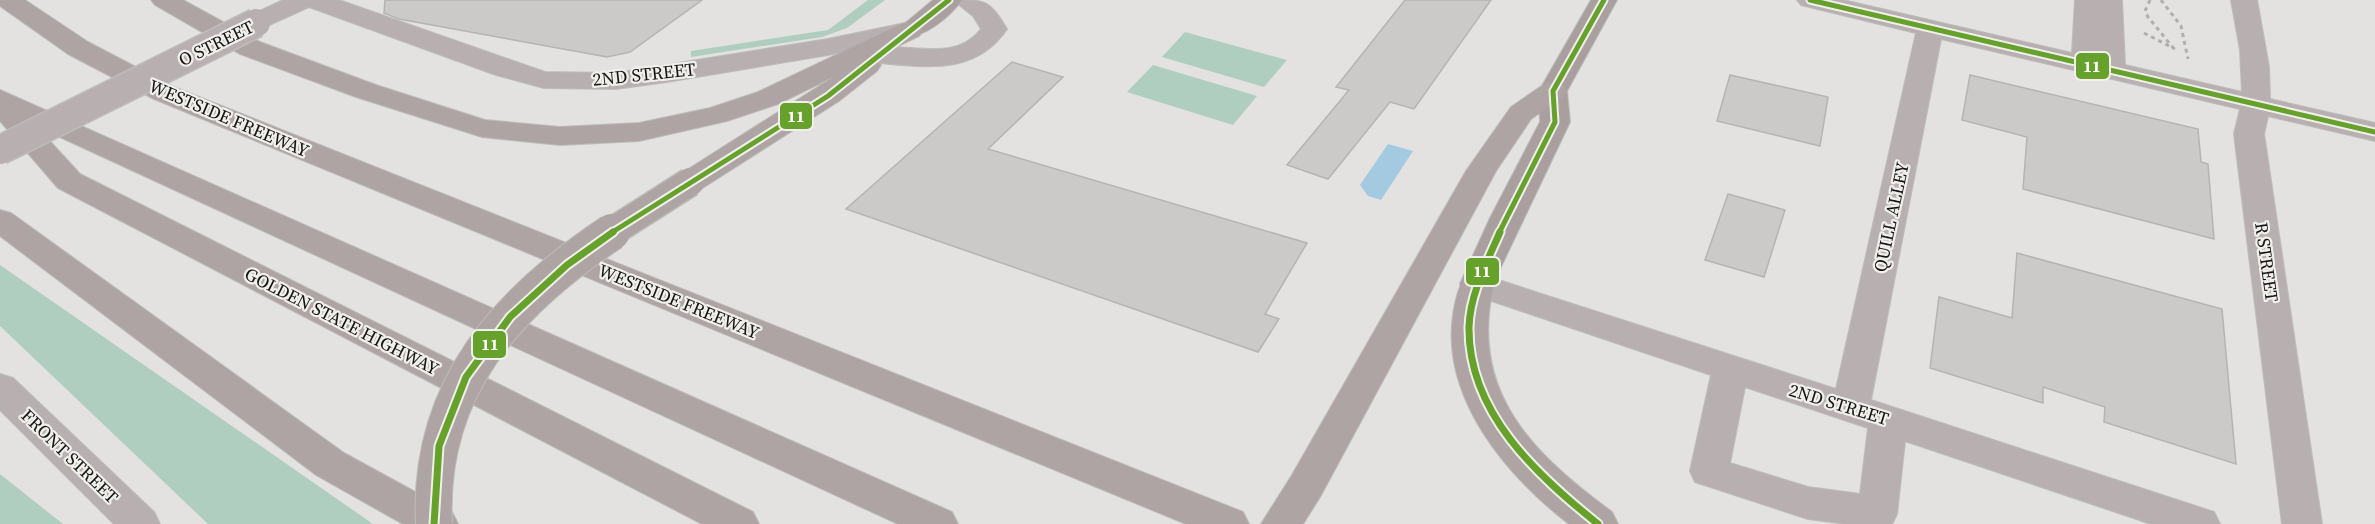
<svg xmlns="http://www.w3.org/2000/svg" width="2375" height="524" viewBox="0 0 2375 524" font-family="'Source Serif 4',serif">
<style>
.green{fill:#b0cec0}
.water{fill:#a4cae2}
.building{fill:#cbcac9;stroke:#b5b4b3;stroke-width:1.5}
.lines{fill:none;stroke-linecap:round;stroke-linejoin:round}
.minor-casing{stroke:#bdbdbc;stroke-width:2}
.major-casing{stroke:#bdbdbc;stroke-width:2}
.highway-casing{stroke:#bdbdbc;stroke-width:2}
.path{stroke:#b3adac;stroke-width:3;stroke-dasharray:4 4;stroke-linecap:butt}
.minor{fill:#b8b0b0;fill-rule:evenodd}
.major{fill:#aa9f9f;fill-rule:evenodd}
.highway{fill:#aea4a3;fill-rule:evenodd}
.minor-bridge-casing{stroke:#bdbdbc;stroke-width:31;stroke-linecap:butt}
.highway-bridge-far1-casing{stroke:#bdbdbc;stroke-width:31;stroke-linecap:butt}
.highway-bridge-casing{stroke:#bdbdbc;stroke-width:38;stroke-linecap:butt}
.minor-bridge{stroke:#b8b0b0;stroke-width:28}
.highway-bridge-far1{stroke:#aea4a3;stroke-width:28}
.highway-bridge{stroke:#aea4a3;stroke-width:36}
.bus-1-far1-casing{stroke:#f1efec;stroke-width:9}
.bus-1-casing{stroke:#f1efec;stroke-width:11}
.bus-1-far1{stroke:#66a12b;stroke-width:5}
.bus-1{stroke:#66a12b;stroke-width:7}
.labels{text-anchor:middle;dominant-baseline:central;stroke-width:4.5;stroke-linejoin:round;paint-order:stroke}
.street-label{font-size:18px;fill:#151514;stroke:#f1efec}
.line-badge{stroke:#f1efec;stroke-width:2}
.badge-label{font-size:16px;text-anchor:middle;font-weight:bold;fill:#fff}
</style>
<rect width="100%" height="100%" fill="#e3e2e0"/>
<path class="green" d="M868,0H885L847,28L822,37L691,57V51L828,30Z
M1185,32L1287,60L1264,87L1162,57Z
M1153,65L1257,96L1233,125L1127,92Z
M0,265L373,524H208L0,326Z
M0,474L63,524H0Z"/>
<path class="water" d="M1388,144L1413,151L1381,200L1368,196L1360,185Z"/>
<path class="building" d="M385,0H702L630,52L607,57L399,19L384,13Z
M1405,0H1491L1414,109L1390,102L1328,179L1287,165L1349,90L1336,87Z
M1012,62L1063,77L988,149L1307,243L1265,314L1279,319L1258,352L846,209Z
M1730,75L1828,97L1820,146L1717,121Z
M1970,75L2198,129L2201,162L2208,164L2214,239L2023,189L2027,137L1962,120Z
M1728,194L1785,210L1764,277L1705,260Z
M2017,253L2222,309L2236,464L2104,422L2105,407L2043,387V403L1930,368L1939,297L2012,318Z"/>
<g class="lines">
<defs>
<path id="minor" d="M283,0H339L545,72L616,73L828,39L910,22L919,24L923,30L919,36L828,55L667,82L616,89L544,88L496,75L309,7L256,31L247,29L243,23L247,17Z
M953,0C987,0 989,0 1007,29C976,75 928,67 879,63L869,61L865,55L869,49C906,40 953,65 981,29L973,16Z
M1797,0H1843L2072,53L2075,0H2122L2125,65L2242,92L2240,50L2231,0H2257L2269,67L2270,99L2375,123V141L2268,116L2264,134L2322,524H2282L2234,134L2240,109L1941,39L1871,400L2214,512L2220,524H2151L1905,441L1897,514L1892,524H1846L1808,519L1695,482L1690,471L1711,375L1465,292L1460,284L1465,276L1477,273L1836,389L1916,33L1801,5ZM1745,387L1868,428L1860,494L1808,487L1730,463Z
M0,374L13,378L154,512L160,524H114L0,410Z"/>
<path id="major" d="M933,0H962C950,17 921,41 901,36L897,30Z
M1591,0H1617L1567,91L1570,122L1489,292L1477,295L1465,292L1460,284L1490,218L1540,122L1539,91Z"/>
<path id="highway" d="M0,0H25L88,42L174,87L1243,512L1249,524H1186L154,99L68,54L0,6Z
M151,0H183L260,42L376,85L485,120L560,127L639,123L710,108L758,92L901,24L910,22L919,24L923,30L919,36L873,58L881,65L877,71L839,101L701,189L690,192L679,189L675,182L679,175L835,76L778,104L727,121L639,141L560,145L482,137L356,97L240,54L155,5Z
M1553,83L1563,85L1567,91L1563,97L1531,119L1496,171L1320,497L1303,524H1261L1292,475L1466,171L1511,107L1543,85Z
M0,90L952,512L958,524H898L36,126L80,174L753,512L759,524H702L58,188L0,121Z
M0,210L11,213L344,453L452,512L458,524H403L316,475L0,236Z
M1477,273L1489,276L1494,284C1468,391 1532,453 1612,512L1618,524H1569C1507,476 1441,399 1453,315C1455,301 1458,288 1465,276Z"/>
</defs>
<use href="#minor" class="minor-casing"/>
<use href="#major" class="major-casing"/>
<use href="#highway" class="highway-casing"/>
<path class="path" d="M2150,0L2145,11L2148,17L2175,50
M2161,0L2181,26L2188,59
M2144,33L2175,49"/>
<use href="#minor" class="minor"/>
<use href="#major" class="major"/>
<use href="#highway" class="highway"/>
<defs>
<path id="minor-bridge" d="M0,150L256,23"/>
<path id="highway-bridge-far1" d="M610,233L690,182"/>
<path id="highway-bridge" d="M434,524C427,389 507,302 612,232"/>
</defs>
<use href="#minor-bridge" class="minor-bridge-casing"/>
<use href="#highway-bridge-far1" class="highway-bridge-far1-casing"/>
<use href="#highway-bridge" class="highway-bridge-casing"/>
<use href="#minor-bridge" class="minor-bridge"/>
<use href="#highway-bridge-far1" class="highway-bridge-far1"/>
<use href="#highway-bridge" class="highway-bridge"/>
<defs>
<path id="bus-1-far1" d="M1810,0L2375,132
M611,233L828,96L949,0
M1499,233L1555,122L1553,91L1604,0"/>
<path id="bus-1" d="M1500,232C1487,262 1470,294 1469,327C1468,413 1537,475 1598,524
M434,524L439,446L466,377L510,317L567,265L613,232"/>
</defs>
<use href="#bus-1-far1" class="bus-1-far1-casing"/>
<use href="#bus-1" class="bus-1-casing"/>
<use href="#bus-1-far1" class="bus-1-far1"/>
<use href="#bus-1" class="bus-1"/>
</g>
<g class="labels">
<g class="street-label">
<text transform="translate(216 43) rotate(-26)">O STREET</text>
<text transform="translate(644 74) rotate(-6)">2ND STREET</text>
<text transform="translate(229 118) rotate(23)">WESTSIDE FREEWAY</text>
<text transform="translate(1891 217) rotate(-78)">QUILL ALLEY</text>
<text transform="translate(2267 262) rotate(82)">R STREET</text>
<text transform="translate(679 301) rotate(22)">WESTSIDE FREEWAY</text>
<text transform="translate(342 321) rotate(27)">GOLDEN STATE HIGHWAY</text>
<text transform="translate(1839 404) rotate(17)">2ND STREET</text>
<text transform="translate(70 456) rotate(44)">FRONT STREET</text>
</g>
</g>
<g class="line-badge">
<rect x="2075" y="52" width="35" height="28" rx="6" fill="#66a12b"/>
<rect x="779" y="102" width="34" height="28" rx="6" fill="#66a12b"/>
<rect x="1465" y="257" width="35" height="29" rx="6" fill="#66a12b"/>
<rect x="472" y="330" width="35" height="29" rx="6" fill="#66a12b"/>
</g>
<g class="badge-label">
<text x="2092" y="72">11</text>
<text x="796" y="122">11</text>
<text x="1482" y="277">11</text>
<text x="490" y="350">11</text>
</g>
</svg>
